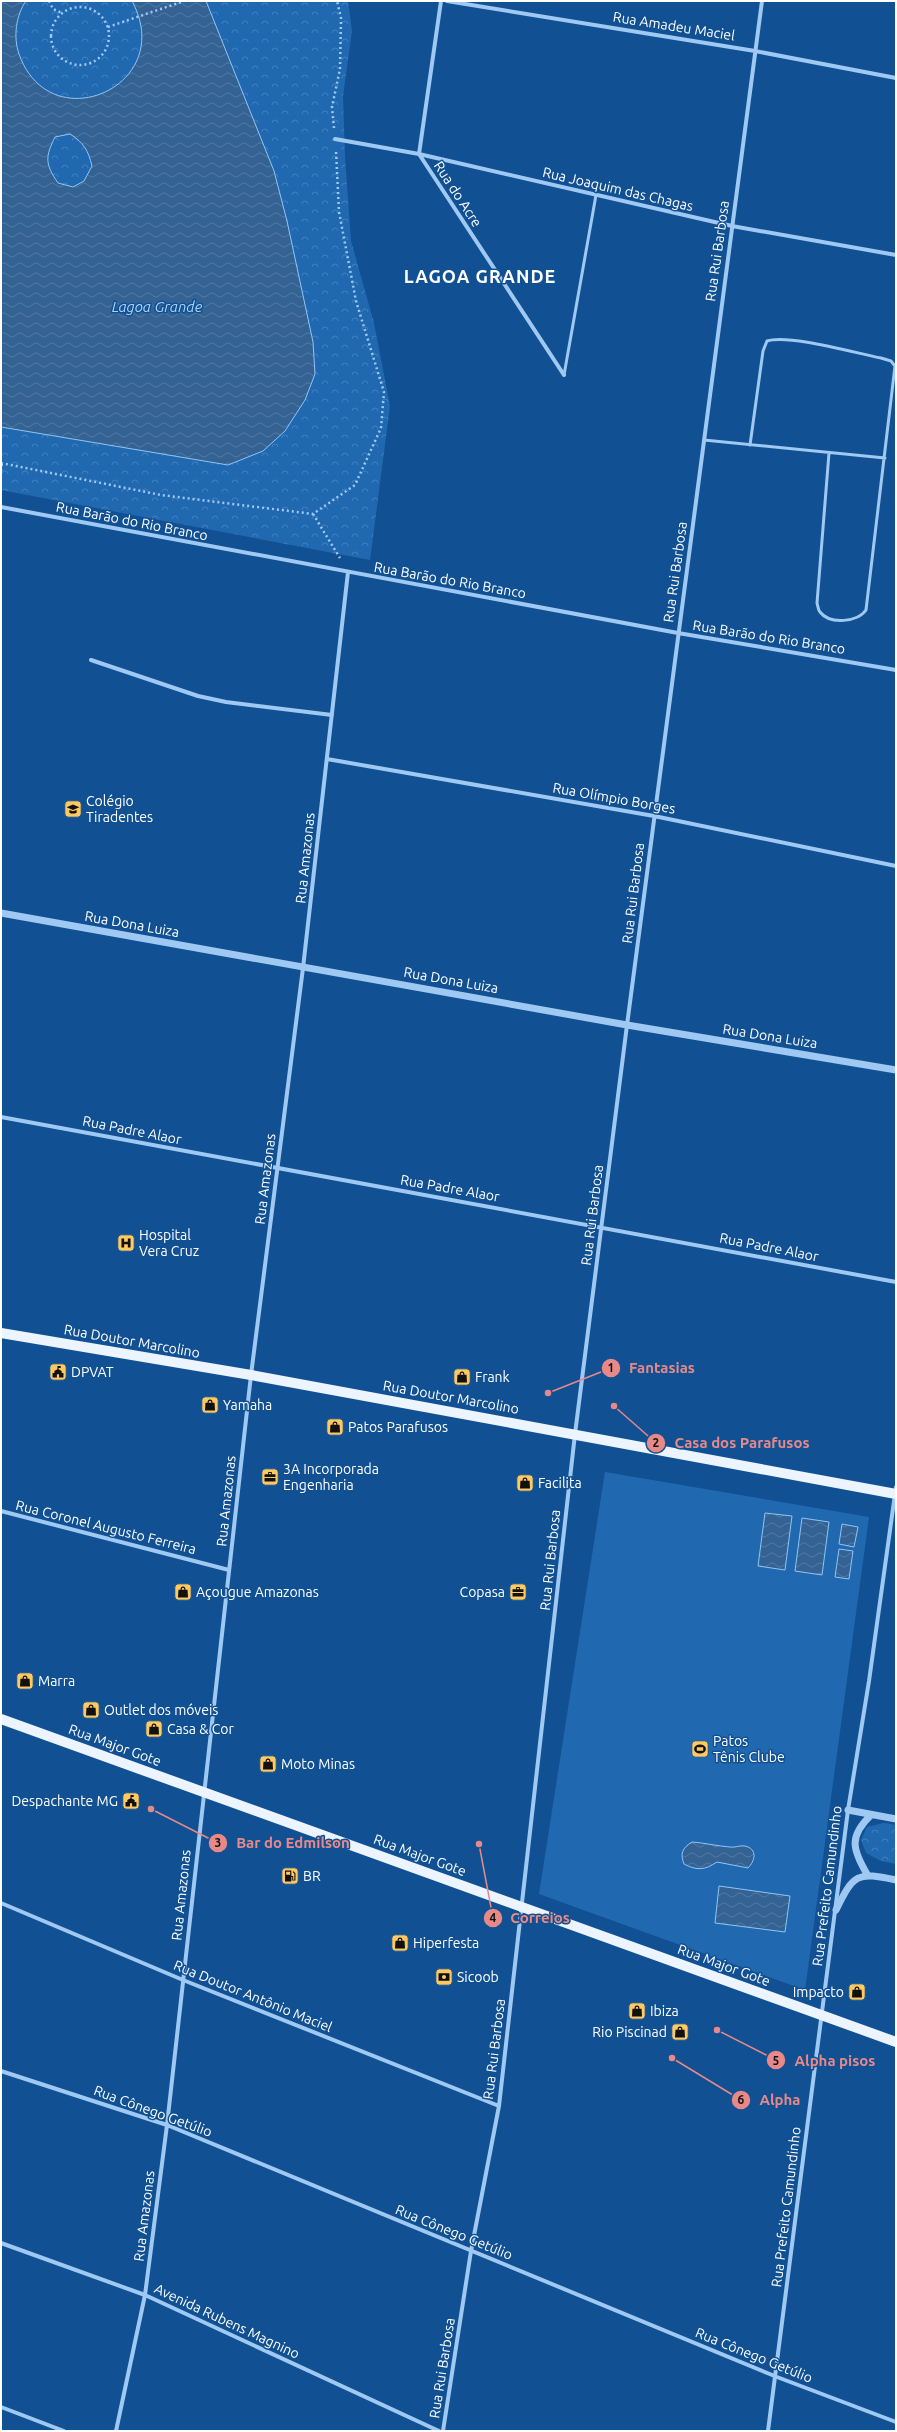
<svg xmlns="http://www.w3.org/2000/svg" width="897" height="2432" viewBox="0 0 897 2432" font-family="Ubuntu,sans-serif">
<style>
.green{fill:#2069b1}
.park{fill:url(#park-crowns)}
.water{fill:url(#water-waves);stroke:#90c5f6;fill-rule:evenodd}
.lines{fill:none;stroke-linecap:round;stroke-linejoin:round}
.path{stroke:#9fc9f3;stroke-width:2.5;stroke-dasharray:2 3;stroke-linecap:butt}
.service{stroke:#9fc9f3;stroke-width:3}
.minor{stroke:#9fc9f3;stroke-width:4}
.tertiary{stroke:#9fc9f3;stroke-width:7}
.primary{stroke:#ebf4ff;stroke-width:10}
.labels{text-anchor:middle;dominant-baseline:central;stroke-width:3;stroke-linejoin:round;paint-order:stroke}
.street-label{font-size:14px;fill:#fff;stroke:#115193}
.poi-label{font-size:14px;fill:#fff;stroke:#115193;text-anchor:start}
.water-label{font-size:15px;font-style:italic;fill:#abd3fa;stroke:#115193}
.district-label{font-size:18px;font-weight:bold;letter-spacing:1px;fill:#fff;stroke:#115193}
.leader{fill:none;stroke:#e88989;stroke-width:1.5}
.callout-dot{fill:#e88989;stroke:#115193;stroke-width:1.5}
.mark-label{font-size:12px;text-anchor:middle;font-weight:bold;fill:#111}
.callout-label{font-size:15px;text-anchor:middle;font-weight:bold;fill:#e88989;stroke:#115193;stroke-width:3;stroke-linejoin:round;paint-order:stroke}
</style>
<defs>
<pattern id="park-crowns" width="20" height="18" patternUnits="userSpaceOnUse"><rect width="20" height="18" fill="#2069b1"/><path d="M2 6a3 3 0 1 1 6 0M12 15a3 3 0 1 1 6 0" fill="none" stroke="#4180bd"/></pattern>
<pattern id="water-waves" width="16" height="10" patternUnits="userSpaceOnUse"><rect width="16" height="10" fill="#346393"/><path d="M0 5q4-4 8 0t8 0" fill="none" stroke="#527aa3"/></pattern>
</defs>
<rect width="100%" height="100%" fill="#115193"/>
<path class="green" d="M605,1472L869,1517L805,1990L539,1894Z"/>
<path class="park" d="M1,1H348L352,31L343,96L345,157L351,241L374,323L390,406L370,560L1,490Z
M884,1823L896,1825V1864L881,1861L866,1853L861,1840L867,1827Z"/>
<path class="water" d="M1,1H26C16,15 13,37 19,54C50,142 178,86 132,1H206L274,171L287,221L313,342L315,374L305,400L285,431L263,451L228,465L1,427ZM70,134C84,143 88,150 92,166L84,181L73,187L58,183C45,164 45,157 55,137Z
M765,1513L792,1516L785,1570L758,1566Z
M802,1518L829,1522L822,1575L795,1571Z
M842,1524L858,1527L854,1547L839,1544Z
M839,1549L853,1551L849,1579L835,1577Z
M692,1842C705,1843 717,1846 730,1847C735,1848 740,1845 745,1846C758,1849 755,1861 748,1868L717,1862C705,1870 697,1871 684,1864C680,1854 682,1848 692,1842Z
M719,1886L790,1896L785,1932L715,1923Z"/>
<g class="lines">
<path class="path" d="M49,1L53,9L62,13
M51 36a29 29 0 1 1 58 0a29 29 0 1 1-58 0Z
M108,27L184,1
M334,128L332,107L340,69L341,18L337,1
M1,463L161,495L313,514L355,485L381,428L384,392L356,301L339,212L336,151
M1,471L2,463
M313,514L340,558"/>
<path class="service" d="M564,375L596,195
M704,440L885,458
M750,445L763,351L767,341C789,334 855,353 881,358L891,361L895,366L866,610C858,622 830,625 820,612C818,610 818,606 817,603L829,453"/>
<path class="minor" d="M441,1L419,154L564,375
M447,1L755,51L896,78
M335,139L419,154L732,226L896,255
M1,507L678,633L896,670
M91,660L198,696L226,702L332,715
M327,759L654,816L896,866
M1,1117L896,1282
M1,1511L229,1570
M1,1903L183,1980L499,2106
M1,2071L167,2125L777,2377L896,2422
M1,2243L145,2295L439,2431
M1,2407L64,2431
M116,2431L145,2295L167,2125L251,1375L303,968L348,572
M443,2431L471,2251L499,2106L575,1434L627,1025L762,1
M768,2431L848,1810L869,1681L896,1487"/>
<path class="tertiary" d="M1,913L627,1025L896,1070
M848,1810L896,1819
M867,1874C852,1849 849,1836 871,1815
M836,1910C854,1873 857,1872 896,1880"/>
<path class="primary" d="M1,1333L251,1375L896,1494
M1,1719L896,2042"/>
</g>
<defs>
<symbol id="school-square" viewBox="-11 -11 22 22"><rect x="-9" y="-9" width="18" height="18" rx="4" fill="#ffc961" stroke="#115193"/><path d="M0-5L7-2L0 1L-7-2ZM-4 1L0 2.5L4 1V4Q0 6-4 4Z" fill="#111"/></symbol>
<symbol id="hospital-square" viewBox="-11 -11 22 22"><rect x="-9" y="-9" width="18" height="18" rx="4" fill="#ffc961" stroke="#115193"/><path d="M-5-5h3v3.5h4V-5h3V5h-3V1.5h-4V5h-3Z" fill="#111"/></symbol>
<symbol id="civic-square" viewBox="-11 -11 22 22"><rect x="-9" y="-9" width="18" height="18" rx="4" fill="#ffc961" stroke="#115193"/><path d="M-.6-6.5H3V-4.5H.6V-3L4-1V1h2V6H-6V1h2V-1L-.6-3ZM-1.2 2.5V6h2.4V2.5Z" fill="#111"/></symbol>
<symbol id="shop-square" viewBox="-11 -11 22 22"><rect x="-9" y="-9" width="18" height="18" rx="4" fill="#ffc961" stroke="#115193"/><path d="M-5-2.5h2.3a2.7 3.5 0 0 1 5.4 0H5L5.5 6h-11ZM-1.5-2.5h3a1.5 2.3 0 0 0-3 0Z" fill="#111"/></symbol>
<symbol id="office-square" viewBox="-11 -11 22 22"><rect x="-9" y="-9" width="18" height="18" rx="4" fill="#ffc961" stroke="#115193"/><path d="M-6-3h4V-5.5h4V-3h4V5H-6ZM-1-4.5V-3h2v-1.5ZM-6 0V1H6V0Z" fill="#111"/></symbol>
<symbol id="stadium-square" viewBox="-11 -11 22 22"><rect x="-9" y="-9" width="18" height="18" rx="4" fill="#ffc961" stroke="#115193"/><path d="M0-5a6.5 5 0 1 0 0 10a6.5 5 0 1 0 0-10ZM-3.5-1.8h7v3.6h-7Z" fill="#111"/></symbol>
<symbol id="fuel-square" viewBox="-11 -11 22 22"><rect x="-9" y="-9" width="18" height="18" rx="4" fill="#ffc961" stroke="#115193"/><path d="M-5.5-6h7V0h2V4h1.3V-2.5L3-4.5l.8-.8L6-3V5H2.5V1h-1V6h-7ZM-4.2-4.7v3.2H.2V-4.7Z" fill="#111"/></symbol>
<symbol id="bank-square" viewBox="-11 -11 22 22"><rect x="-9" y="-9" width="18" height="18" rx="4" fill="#ffc961" stroke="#115193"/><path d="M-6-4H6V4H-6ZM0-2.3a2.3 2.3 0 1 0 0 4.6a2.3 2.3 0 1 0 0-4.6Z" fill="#111"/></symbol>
</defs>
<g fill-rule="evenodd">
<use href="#school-square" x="63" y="799" width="20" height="20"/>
<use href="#hospital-square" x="116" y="1233" width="20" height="20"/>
<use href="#civic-square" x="48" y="1362" width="20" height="20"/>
<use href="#shop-square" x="452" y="1367" width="20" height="20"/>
<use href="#shop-square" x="200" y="1395" width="20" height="20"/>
<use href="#shop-square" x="325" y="1417" width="20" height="20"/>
<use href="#office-square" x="260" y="1467" width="20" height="20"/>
<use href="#shop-square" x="515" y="1473" width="20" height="20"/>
<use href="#shop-square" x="173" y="1582" width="20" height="20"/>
<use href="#office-square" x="508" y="1582" width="20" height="20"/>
<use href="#shop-square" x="15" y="1671" width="20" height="20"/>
<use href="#shop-square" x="81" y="1700" width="20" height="20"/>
<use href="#shop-square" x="144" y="1719" width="20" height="20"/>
<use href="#stadium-square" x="690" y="1739" width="20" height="20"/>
<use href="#shop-square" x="258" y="1754" width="20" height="20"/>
<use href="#civic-square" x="121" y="1791" width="20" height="20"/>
<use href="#fuel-square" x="280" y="1866" width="20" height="20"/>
<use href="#shop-square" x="390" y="1933" width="20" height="20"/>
<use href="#bank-square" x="434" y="1967" width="20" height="20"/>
<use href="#shop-square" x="847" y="1982" width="20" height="20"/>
<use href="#shop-square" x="627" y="2001" width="20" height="20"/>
<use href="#shop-square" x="670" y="2022" width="20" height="20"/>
</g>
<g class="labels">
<g class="street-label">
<text transform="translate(674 26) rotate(9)">Rua Amadeu Maciel</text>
<text transform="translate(618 189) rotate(13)">Rua Joaquim das Chagas</text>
<text transform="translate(458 194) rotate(57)">Rua do Acre</text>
<text transform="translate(717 251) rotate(-82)">Rua Rui Barbosa</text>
<text transform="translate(132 521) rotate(11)">Rua Barão do Rio Branco</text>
<text transform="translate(675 572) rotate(-82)">Rua Rui Barbosa</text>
<text transform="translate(450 580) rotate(10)">Rua Barão do Rio Branco</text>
<text transform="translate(769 637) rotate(9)">Rua Barão do Rio Branco</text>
<text transform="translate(614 798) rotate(10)">Rua Olímpio Borges</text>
<text transform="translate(305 858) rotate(-84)">Rua Amazonas</text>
<text transform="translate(633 893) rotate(-83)">Rua Rui Barbosa</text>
<text transform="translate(132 924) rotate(10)">Rua Dona Luiza</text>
<text transform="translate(451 980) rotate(10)">Rua Dona Luiza</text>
<text transform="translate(770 1036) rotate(9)">Rua Dona Luiza</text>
<text transform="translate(132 1130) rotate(11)">Rua Padre Alaor</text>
<text transform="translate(265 1179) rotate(-83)">Rua Amazonas</text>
<text transform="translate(450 1188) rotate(10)">Rua Padre Alaor</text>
<text transform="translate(592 1215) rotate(-83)">Rua Rui Barbosa</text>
<text transform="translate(769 1247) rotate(11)">Rua Padre Alaor</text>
<text transform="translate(132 1341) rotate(10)">Rua Doutor Marcolino</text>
<text transform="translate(451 1397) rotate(10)">Rua Doutor Marcolino</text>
<text transform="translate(226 1501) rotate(-84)">Rua Amazonas</text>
<text transform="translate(106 1527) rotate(14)">Rua Coronel Augusto Ferreira</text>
<text transform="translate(550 1560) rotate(-84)">Rua Rui Barbosa</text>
<text transform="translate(115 1745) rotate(20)">Rua Major Gote</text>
<text transform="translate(420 1855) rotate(20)">Rua Major Gote</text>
<text transform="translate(827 1886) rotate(-83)">Rua Prefeito Camundinho</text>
<text transform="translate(181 1895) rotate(-84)">Rua Amazonas</text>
<text transform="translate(724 1965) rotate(20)">Rua Major Gote</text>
<text transform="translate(253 1996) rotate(22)">Rua Doutor Antônio Maciel</text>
<text transform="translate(494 2049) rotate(-83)">Rua Rui Barbosa</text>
<text transform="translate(153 2111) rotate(20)">Rua Cônego Getúlio</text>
<text transform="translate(786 2207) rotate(-83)">Rua Prefeito Camundinho</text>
<text transform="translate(144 2216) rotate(-83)">Rua Amazonas</text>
<text transform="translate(454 2232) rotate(22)">Rua Cônego Getúlio</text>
<text transform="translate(227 2321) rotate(25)">Avenida Rubens Magnino</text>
<text transform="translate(754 2355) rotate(22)">Rua Cônego Getúlio</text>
<text transform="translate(442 2368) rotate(-81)">Rua Rui Barbosa</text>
</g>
<g class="poi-label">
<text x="86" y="801">Colégio<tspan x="86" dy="16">Tiradentes</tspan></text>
<text x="139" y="1235">Hospital<tspan x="139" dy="16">Vera Cruz</tspan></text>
<text x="71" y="1372">DPVAT</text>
<text x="475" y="1377">Frank</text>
<text x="223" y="1405">Yamaha</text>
<text x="348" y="1427">Patos Parafusos</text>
<text x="283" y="1469">3A Incorporada<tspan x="283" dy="16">Engenharia</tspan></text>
<text x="538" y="1483">Facilita</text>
<text x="196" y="1592">Açougue Amazonas</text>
<text x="505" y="1592" text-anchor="end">Copasa</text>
<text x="38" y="1681">Marra</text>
<text x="104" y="1710">Outlet dos móveis</text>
<text x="167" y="1729">Casa &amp; Cor</text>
<text x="713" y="1741">Patos<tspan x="713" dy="16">Tênis Clube</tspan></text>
<text x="281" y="1764">Moto Minas</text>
<text x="118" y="1801" text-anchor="end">Despachante MG</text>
<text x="303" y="1876">BR</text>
<text x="413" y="1943">Hiperfesta</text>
<text x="457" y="1977">Sicoob</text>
<text x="844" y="1992" text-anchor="end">Impacto</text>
<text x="650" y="2011">Ibiza</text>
<text x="667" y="2032" text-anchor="end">Rio Piscinad</text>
</g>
<g class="water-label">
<text x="157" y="306">Lagoa Grande</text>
</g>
<g class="district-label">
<text x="480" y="276">LAGOA GRANDE</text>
</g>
</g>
<path class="leader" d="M548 1393L611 1368M614 1406L656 1443M151 1809L218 1843M479 1844L493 1918M717 2030L776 2060M672 2058L741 2100"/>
<g class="callout-dot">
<circle cx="548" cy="1393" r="4"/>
<circle cx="614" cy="1406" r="4"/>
<circle cx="151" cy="1809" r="4"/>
<circle cx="479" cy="1844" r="4"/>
<circle cx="717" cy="2030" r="4"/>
<circle cx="672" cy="2058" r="4"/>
<circle cx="611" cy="1368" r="10"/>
<circle cx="656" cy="1443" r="10"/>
<circle cx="218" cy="1843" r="10"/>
<circle cx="493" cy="1918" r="10"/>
<circle cx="776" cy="2060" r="10"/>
<circle cx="741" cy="2100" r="10"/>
</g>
<g class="mark-label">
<text x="611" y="1372">1</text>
<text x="656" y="1447">2</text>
<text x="218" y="1847">3</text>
<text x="493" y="1922">4</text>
<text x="776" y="2065">5</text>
<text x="741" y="2104">6</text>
</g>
<g class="callout-label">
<text x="662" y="1373">Fantasias</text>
<text x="742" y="1448">Casa dos Parafusos</text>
<text x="293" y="1848">Bar do Edmilson</text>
<text x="540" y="1923">Correios</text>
<text x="835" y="2066">Alpha pisos</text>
<text x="780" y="2105">Alpha</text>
</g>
<rect width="897" height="2432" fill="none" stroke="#ffffff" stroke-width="4"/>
</svg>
